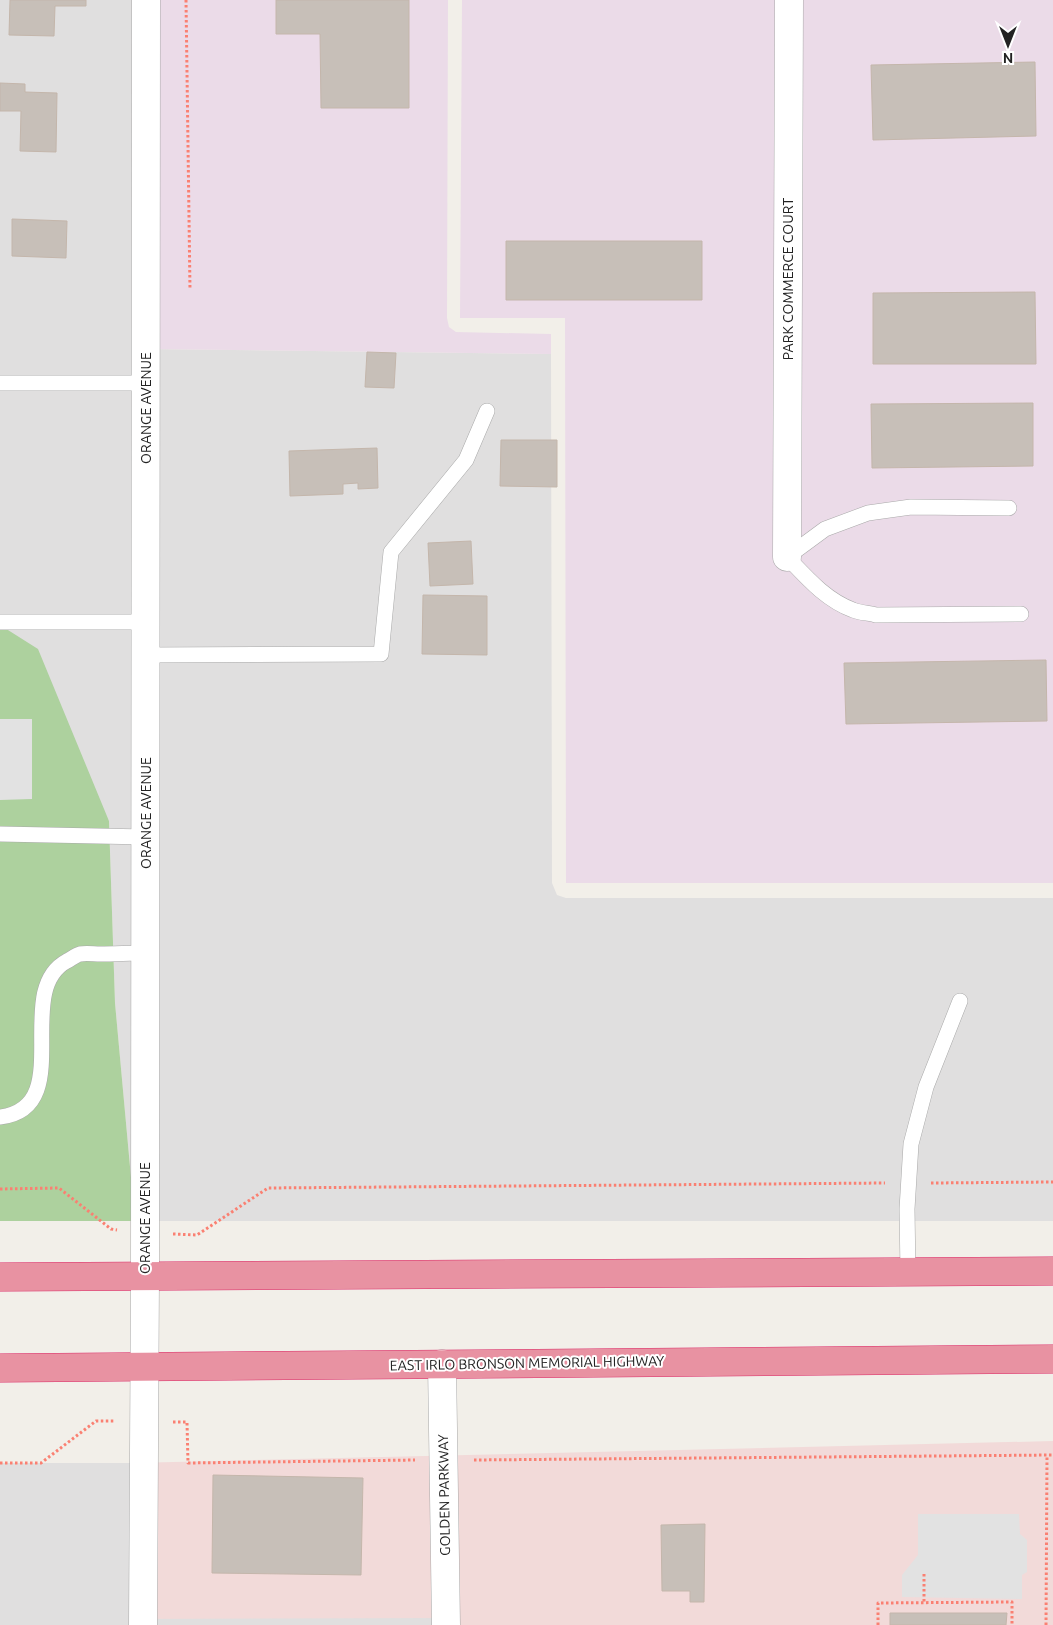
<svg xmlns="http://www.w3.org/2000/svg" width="1053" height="1625" viewBox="0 0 1053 1625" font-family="Ubuntu,sans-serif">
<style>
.residential{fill:#e0dfdf}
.commercial{fill:#f2dad9}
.industrial{fill:#ebdbe8}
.forest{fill:#add19e}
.parking{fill:#e2e2e2}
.building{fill:#c7bfb8;stroke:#c4b6ab}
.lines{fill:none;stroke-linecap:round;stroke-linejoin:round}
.lane-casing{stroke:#a9a9a9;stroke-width:16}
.street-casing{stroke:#a9a9a9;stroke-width:29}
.highway-casing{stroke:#dc2a67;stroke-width:29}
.path{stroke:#fa8072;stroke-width:3;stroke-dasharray:2.5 2.5;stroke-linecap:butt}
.lane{stroke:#fff;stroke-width:15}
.street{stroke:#fff;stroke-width:28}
.highway{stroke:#e892a2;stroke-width:28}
.labels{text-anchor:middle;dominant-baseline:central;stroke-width:4;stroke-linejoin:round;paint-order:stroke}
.street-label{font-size:14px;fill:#222;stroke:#fff}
</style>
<rect width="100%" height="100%" fill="#f2efe9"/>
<path class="residential" d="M0,0H140L147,349L551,354L552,883L557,895L566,898H1053V1221H135L115,1003L109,821L0,625Z
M0,1463H132L449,1618V1625H0Z"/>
<path class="commercial" d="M1053,1441V1625H449L448,1618L132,1619V1463Z"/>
<path class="industrial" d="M140,0H448L447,318L449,327L456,332L551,334V354L146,349Z
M462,0H1053V883H566L565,318H460Z"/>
<path class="forest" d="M0,625L38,649L109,821L115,1003L135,1221H0Z"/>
<path class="parking" d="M0,719H32V799L0,800Z
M918,1514H1019L1020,1534L1027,1540V1572L1022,1575V1599L902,1597V1575L918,1555Z"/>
<path class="building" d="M10,0H86V6H55L54,36L9,35Z
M276,0H409V108H321L320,34H276Z
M1035,62L1036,136L873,140L871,65Z
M0,83L25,84V92L57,93L56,152L20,151L21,111H0Z
M12,219L67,221L66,258L12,256Z
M506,241H702V300H506Z
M1035,292L1036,364H873V293Z
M367,352L396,353L394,388L365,387Z
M1033,403V466L872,468L871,404Z
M501,440H557V487L500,486Z
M377,448L378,488L358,489V483L343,484V494L290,496L289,451Z
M471,541L473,584L430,586L428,543Z
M423,595L487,596V655L422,654Z
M1046,660L1047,721L846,724L844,663Z
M213,1475L363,1478L361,1575L212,1573Z
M705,1524L704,1602H690V1591H662L661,1525Z
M890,1613H1007L1006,1625H890Z"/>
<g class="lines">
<defs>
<path id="lane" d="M0,383H146
M1009,508L911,507L868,513L825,529L787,557C807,578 826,600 853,610C860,613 869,613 876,615L1021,614
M0,622H146
M146,655L381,654L391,552L466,460L487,411
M0,834L146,837
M0,1117C78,1108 11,991 67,961C71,959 76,955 80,954C86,953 94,954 100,954C115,954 130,953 145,953
M908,1272L907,1209L911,1144L926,1087L960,1001"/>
<path id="street" d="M787,557L789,0
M442,1364L446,1625
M143,1625L145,1276L146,0"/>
<path id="highway" d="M0,1277L1053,1271
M0,1368L1053,1359"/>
</defs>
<use href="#lane" class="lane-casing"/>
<use href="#street" class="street-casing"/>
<use href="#highway" class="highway-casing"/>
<path class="path" d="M186,0L190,290
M931,1183L1053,1182
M0,1189L59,1188L111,1229L117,1230
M173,1234L197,1235L268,1188L885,1183
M173,1422H187L188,1463L415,1460
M474,1460L1053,1455
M0,1463H41L96,1421H115
M924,1574V1602
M878,1625V1603L1012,1602V1625
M1046,1625L1047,1455"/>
<use href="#lane" class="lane"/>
<use href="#street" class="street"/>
<use href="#highway" class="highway"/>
</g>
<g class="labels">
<g class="street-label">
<text transform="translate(788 279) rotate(-90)">PARK COMMERCE COURT</text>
<text transform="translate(146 408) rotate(-90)">ORANGE AVENUE</text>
<text transform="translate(146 813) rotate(-90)">ORANGE AVENUE</text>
<text transform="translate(145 1218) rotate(-90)">ORANGE AVENUE</text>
<text transform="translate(527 1363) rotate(-1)">EAST IRLO BRONSON MEMORIAL HIGHWAY</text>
<text transform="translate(444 1495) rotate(-91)">GOLDEN PARKWAY</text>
</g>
</g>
<g transform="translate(1008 45) rotate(180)" stroke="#ffffff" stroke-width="4" paint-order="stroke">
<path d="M0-4L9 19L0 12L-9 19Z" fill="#222222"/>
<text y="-8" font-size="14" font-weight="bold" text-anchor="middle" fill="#222222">N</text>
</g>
</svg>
